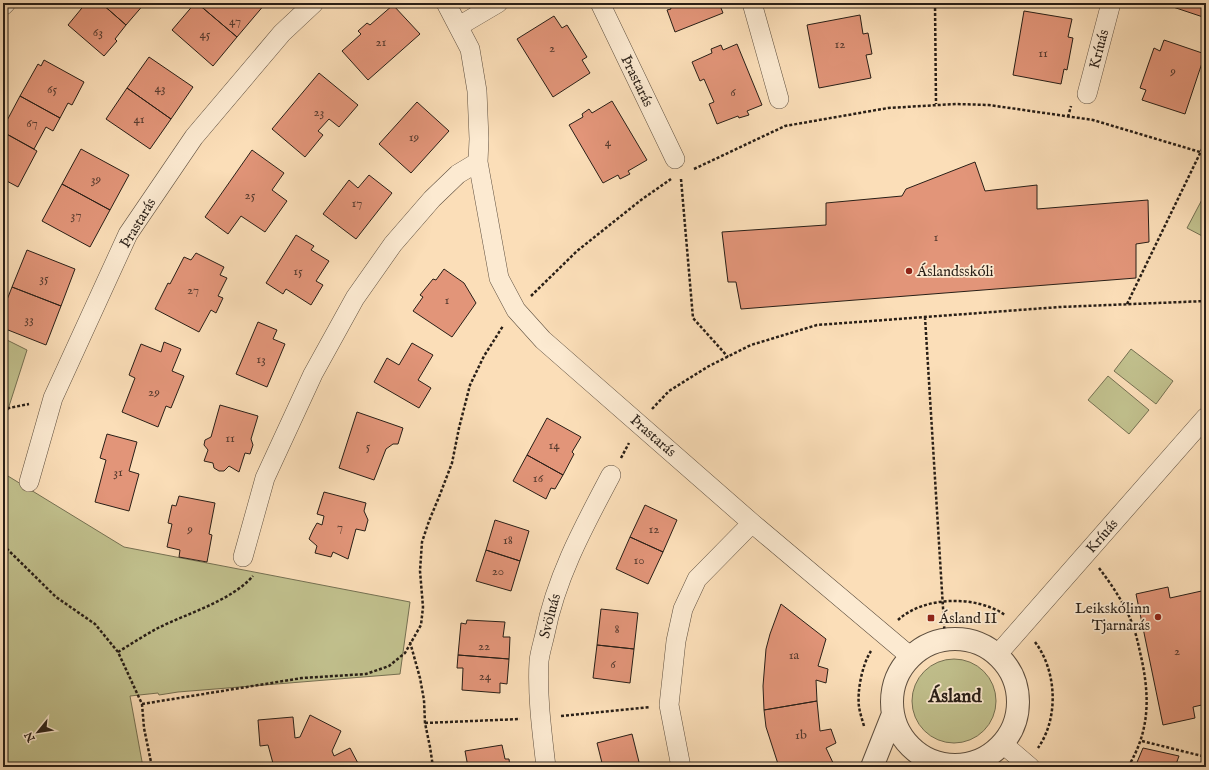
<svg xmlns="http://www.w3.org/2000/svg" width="1209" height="770" viewBox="0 0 1209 770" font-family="'IM FELL English',serif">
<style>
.green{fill:#c1c08d;stroke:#757052}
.building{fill:#e29579;stroke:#291f17}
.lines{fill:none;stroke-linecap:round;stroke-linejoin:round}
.minor-casing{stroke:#5e4f3f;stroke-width:20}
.tertiary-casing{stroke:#5e4f3f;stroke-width:24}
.path{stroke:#291f17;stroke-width:2.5;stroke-dasharray:3 2;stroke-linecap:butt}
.minor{stroke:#fcead1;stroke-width:19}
.tertiary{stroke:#fcead1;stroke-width:22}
.poi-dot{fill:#8f2418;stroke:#fcead1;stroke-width:1.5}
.labels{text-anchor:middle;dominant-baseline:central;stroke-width:3.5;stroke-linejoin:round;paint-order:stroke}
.number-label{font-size:13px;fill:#573c30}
.street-label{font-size:15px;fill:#291f17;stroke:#fcead1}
.poi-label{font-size:15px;fill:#291f17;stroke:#fcead1;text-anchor:start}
.district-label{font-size:19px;font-weight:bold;fill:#291f17;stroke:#fcead1}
</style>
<rect width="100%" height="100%" fill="#fbdeb8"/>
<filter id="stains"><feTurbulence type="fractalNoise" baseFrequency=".005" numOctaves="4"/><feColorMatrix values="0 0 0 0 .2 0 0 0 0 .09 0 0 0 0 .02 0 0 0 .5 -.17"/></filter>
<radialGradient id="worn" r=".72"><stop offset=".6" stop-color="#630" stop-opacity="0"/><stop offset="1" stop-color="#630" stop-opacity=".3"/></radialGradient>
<path class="green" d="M1206,192V238L1187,228Z
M3,338L27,350L3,425Z
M1131,349L1173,381L1156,404L1114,371Z
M1108,376L1149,410L1129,434L1088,400Z
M3,473L124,547L410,602L400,674L178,692L159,695L158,693L130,696L143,767H3Z
M912 701a42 42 0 1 1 84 0a42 42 0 1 1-84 0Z"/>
<path class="building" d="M86,3H101L126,25L115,39L117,41L104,56L68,25Z
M101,3H145L126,25Z
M195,3H197L237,37L213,66L172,30Z
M197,3H264L265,4L237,37Z
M669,3H719L723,13L675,32L667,10L671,9Z
M1168,3H1206V18L1167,5Z
M393,5L420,34L368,80L342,51L361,34L358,31L367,23L370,25Z
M1024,11L1072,19L1068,37L1073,38L1067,70L1064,69L1061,84L1013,75Z
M860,15L863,34L868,33L872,54L866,55L871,78L819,88L807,25Z
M554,16L562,28L567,25L587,57L582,60L590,73L553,97L517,39Z
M1164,40L1205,54L1185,114L1142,100L1146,90L1140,88L1154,48L1160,51Z
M737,44L762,105L747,111L749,115L739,118L738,116L717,124L709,104L714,102L704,79L700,81L692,62L712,53L711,49L721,45L723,50Z
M149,57L193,87L171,119L127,88Z
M44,60L84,82L72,105L68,103L60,118L20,96L38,64L41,66Z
M319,73L358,105L339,127L329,119L318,131L323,135L305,157L272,129Z
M127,88L171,119L150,149L106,119Z
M20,96L60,118L53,131L46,127L34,149L3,132V128Z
M612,101L647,160L628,171L630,174L620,179L618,175L603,183L569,125L583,117L582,114L589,109L592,113Z
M417,102L449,131L411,173L379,144Z
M3,132L37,151L18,187L3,179Z
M81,149L129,175L110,210L62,184Z
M252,150L284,173L272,190L287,201L265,232L241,216L228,234L205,217Z
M975,162L985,191L1037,185V209L1148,200L1149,242L1136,244V278L741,309L736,282H728L722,232L826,225V203L902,196L906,189Z
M369,175L392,193L356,239L323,214L349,180L358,188Z
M62,184L110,210L90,247L42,221Z
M296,235L314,246L311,250L329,261L316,281L323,285L311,305L286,289L283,294L266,283Z
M27,250L75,269L61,306L12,287Z
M196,253L224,267L220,275L227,278L218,296L223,298L216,313L211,310L199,332L155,309L168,283L170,284L184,257L191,260Z
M444,269L464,283L476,303L452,337L413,311L423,297L420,295L433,279L436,280Z
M12,287L61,306L46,345L3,328V310Z
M258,322L277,330L273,339L285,344L267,387L236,374Z
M164,342L181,349L172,371L184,376L171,408L166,406L158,427L122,412L135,378L129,375L141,344L161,352Z
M412,343L433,355L418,380L431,388L419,408L374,382L387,358L399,365Z
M220,405L258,416L251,439L253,445L250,454L245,453L239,472L229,466L224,471H219L214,468L213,463L204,461L208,450L204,445L205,440L211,437Z
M357,412L403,428L398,444H393L386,449L374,480L339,468Z
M547,418L581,437L572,452L574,454L563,475L527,455Z
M107,434L137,442L129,471L139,474L129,511L95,502L106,460L100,458Z
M527,455L563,475L555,489L551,488L546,499L513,481Z
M324,492L366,503L364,511L368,520L365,531L356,529L348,559L333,552L331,557L315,553L317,546L309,539L313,530L317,523L322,525L324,516L317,514Z
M179,496L215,503L209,534L212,535L207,562L179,557L180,550L167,547L172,524L168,523L172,505L176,506Z
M645,505L677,520L663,552L630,537Z
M495,520L529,531L520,561L486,550Z
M630,537L663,552L648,584L616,569Z
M486,550L520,561L511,591L476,581Z
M1168,587L1170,598L1206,590V704L1193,707L1195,718L1163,725L1136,594Z
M781,604L826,639L818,666L828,669L826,683L816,680L817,701L764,710L763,686L766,649L770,634Z
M601,609L638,613L634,649L597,645Z
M467,620L505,622L503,637H510L509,659L458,655L461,623L466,624Z
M597,645L634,649L630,683L593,678Z
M458,655L509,659L507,684L500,683V693L462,690L463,668H457Z
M817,701L820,731L831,729L836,743L826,748L835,767H779L766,727L764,710Z
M310,715L341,731L332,751L334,756L350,748L360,767H309L307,764L297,767H274L268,745L260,746L258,720L293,717L295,738L300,737Z
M632,734L640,766L635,767H603L597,743Z
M502,745L505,759H509L510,767H468L465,751Z
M1143,748L1179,756L1175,767H1135Z"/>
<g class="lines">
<defs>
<path id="minor" d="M446,3L470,49L477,91L479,139L478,162L499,278L516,310L543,340L752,523L911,657
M600,3L675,159
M752,3L779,99
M3,6L6,3
M459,26L498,3
M1087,94L1111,3
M29,482L53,398L128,234L194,137L282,33L314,3
M243,557L265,478L313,374L355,298L393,244L432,199L458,174L478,162
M997,655L1206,417
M1003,744L1030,767
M546,767C542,732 537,696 539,661C540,652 543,643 545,634C556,577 584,526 611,475
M681,767L669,705L676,641L683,609L697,579L752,523"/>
<path id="tertiary" d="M892 702a63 63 0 1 1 126 0a63 63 0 1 1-126 0Z
M872,767L893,714"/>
</defs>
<use href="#minor" class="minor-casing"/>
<use href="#tertiary" class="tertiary-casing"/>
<path class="path" d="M935,3L936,104
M1068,117L1071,106
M694,169L785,126L888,108L956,104L989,105L1093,120L1200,152L1206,155
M681,179L693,318L728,357
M531,296L577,251L641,200L671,179
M1127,304L1206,141
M925,317L945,640
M652,409L669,391L709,366L751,345L817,325L1060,307L1206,301
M3,411L9,408L29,404
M621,458L629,443
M3,545L56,597L95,624L118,652L142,704L144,728L152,767
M1099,568C1112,585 1124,603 1132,623C1137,636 1139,648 1142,661C1150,700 1149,732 1128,767
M898,620C924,596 976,595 1005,615
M410,642L420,678L424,700L425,723L430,747L433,767
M1035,642C1057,671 1059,718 1038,748
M118,652C131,644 145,635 158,628C188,613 231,601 253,576
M142,704L302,678L366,674L389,666L405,653L421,625L423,607L420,571L422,542L429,521L439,497L452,463L459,428L470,385L484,356L503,326
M561,716L650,707
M425,723L520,719
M864,726C862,719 860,713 859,707C857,691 862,665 871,651
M1142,741L1206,757"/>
<use href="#minor" class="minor"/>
<use href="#tertiary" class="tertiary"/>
</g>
<g class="poi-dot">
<circle cx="909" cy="271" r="4"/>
<circle cx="1158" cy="617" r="4"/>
<rect x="927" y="614" width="8" height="8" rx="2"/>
</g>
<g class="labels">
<g class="number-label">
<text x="235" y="21">47</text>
<text x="98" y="32">63</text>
<text x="205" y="34">45</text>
<text x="381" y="42">21</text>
<text x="840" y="44">12</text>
<text x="552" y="48">2</text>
<text x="1043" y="53">11</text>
<text x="1173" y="71">9</text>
<text x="160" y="88">43</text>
<text x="52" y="89">65</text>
<text x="733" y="92">6</text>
<text x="319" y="112">23</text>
<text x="139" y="119">41</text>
<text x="32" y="123">67</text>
<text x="414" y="137">19</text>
<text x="608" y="142">4</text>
<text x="96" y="179">39</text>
<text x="250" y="195">25</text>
<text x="357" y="203">17</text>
<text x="76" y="215">37</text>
<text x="936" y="237">1</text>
<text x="298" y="271">15</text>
<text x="44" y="278">35</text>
<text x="193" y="290">27</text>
<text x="447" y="300">1</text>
<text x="29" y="319">33</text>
<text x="261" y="359">13</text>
<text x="154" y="392">29</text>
<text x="230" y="438">11</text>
<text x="554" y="445">14</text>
<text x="368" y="446">5</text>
<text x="118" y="472">31</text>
<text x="538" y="478">16</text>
<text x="340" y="527">7</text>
<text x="190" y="529">9</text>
<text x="654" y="529">12</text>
<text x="508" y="540">18</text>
<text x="639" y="560">10</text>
<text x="498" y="571">20</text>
<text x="617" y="629">8</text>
<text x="484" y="646">22</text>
<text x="1177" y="651">2</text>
<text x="794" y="655">1a</text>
<text x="613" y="664">6</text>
<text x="485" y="676">24</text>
<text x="801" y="735">1b</text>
</g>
<g class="street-label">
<text transform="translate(1099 49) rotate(-75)">Kríuás</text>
<text transform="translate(637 81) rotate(64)">Þrastarás</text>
<text transform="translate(138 223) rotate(-59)">Þrastarás</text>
<text transform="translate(653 436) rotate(41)">Þrastarás</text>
<text transform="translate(1102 536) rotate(-49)">Kríuás</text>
<text transform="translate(550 616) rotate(-75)">Svöluás</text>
</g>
<g class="poi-label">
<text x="917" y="271">Áslandsskóli</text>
<text x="1150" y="608" text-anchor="end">Leikskólinn<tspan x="1150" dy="17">Tjarnarás</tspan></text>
<text x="939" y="618">Ásland II</text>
</g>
<g class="district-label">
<text x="955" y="697">Ásland</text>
</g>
</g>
<rect width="1209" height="770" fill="none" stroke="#fbdeb8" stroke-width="16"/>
<rect x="4" y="4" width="1201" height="762" fill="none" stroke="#291f17" stroke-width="2"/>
<rect x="8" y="8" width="1193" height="754" fill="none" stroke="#291f17"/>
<g transform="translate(38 732) rotate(240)" stroke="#fcead1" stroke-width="3" paint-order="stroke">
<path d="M0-3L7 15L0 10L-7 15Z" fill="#291f17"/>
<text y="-6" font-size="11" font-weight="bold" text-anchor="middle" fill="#291f17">N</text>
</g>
<rect width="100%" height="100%" filter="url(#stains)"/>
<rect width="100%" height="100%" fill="url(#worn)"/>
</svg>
